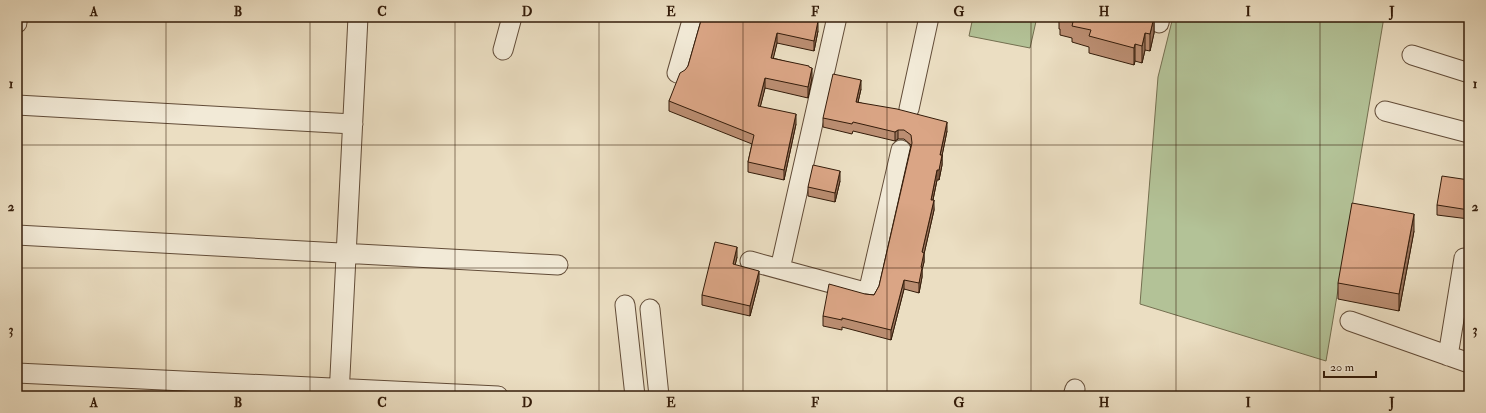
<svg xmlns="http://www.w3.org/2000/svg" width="1486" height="413" viewBox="0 0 1486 413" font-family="'IM FELL Double Pica',serif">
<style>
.green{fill:#b3c297;stroke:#746f50}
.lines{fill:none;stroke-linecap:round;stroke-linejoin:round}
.minor-casing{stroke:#624c38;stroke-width:21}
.minor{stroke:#f2ead7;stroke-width:19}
.wall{fill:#bb8e72;stroke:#341c0a}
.shaded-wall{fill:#99745d;stroke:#341c0a}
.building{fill:#daa585;stroke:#341c0a}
.grid{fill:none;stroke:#341c0a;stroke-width:1;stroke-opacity:0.55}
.neatline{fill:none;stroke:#341c0a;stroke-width:1.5}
.grid-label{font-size:13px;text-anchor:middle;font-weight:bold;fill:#341c0a}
</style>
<rect width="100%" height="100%" fill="#ebdec2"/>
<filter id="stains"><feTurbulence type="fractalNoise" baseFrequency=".005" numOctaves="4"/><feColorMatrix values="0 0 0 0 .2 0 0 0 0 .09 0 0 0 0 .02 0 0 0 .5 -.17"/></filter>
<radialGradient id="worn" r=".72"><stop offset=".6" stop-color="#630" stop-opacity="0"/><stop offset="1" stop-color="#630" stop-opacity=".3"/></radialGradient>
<path class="green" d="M973,17H1037L1030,48L969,36Z
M1173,17H1384L1326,361L1140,304L1158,77Z"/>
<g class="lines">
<defs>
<path id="minor" d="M17,23V17
M1159,23L1160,17
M503,50L512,17
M1412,55L1469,73
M677,73L693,17
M17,105L353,124
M909,109L929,17
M1385,111L1469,133
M17,235L558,265
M750,261L868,293L901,150
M780,269L837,17
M625,305L635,396
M650,309L659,396
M1350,321L1469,363
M1448,356L1464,258
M17,373L498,396
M339,396L358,17
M1073,396L1075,389"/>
</defs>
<use href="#minor" class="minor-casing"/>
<use href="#minor" class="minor"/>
</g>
<path class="wall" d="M702,17L818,31L814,51L777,43L773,58L809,68L812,78L808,98L765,88L760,107L796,124L784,180L748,172V162L752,144L669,111V101L688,66Z
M1044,17H1154V33L1150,51L1145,50L1142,63L1135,61L1134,65L1089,53V47L1072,42V38L1060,35V29H1059V22Z
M861,89L858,102L947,131L942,155V165L939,180H937L933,200L934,210L924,254V262L922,270V277L919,293L904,289L891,340L842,327V330L823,326V316L865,294L874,295L879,286L911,145L904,139H898L895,141L853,131L852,134L823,127V118Z
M1469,180V219L1437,215V205Z
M840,181L835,202L808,196V187Z
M1414,231L1399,311L1338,299V283Z
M737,257L735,265L759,281L750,316L702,305V295Z"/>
<path class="shaded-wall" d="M1154,17V33L1150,51V34Z
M818,21V31L814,51V41Z
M777,33V43L771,68V58Z
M1145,33V50L1142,63V46Z
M1135,44V61L1134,65V48Z
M812,68V78L808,98V87Z
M765,78V88L758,116V106Z
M861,80V89L856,111V102Z
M796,114V124L784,180V170Z
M947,122V131L941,161L942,155V165L939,180V170L940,155Z
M898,130V139L895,141V132Z
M937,170V180L931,209V200Z
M840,171V181L835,202V193Z
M934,200V210L924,254V262L922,270V277L919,293V283L922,252Z
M1414,214V231L1399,311V294Z
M737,247V257L733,274V264Z
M759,271V281L750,316V306Z
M904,280V289L891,340V330Z"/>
<path class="building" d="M702,17H804L818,21L814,41L777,33L771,58L809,66V67L812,68L808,87L765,78L758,106L796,114L784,170L748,162L754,135L669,101L680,73L685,70L688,66Z
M1061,17H1154L1150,34L1145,33L1142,46L1135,44L1134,48L1089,36L1091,30L1072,26L1073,22L1060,19Z
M833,74L861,80L856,102L897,109L947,122L940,155H942L939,170H937L931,200H934L922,252L924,253L921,267L922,268L919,283L904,280L891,330L842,318V320L823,316L829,284L865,294L874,295L879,286L912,143L911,135L904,130H898L895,132L853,122L852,124L823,118Z
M813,165L840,171L835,193L808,187Z
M1442,176L1469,180V210L1437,205Z
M1352,203L1414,214L1399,294L1338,283Z
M715,242L737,247L733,264L759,271L750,306L702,295Z"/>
<path class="grid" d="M166,17V396M310,17V396M455,17V396M599,17V396M743,17V396M887,17V396M1031,17V396M1176,17V396M1320,17V396M17,145H1469M17,268H1469"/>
<rect width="1486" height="413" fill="none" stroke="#ebdec2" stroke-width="44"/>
<path d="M1324 371v6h52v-6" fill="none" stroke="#341c0a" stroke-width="2"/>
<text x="1330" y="371" font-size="12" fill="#341c0a" stroke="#f2ead7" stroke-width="3" paint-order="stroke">20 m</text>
<rect x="22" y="22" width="1442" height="369" class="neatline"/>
<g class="grid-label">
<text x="94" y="16">A</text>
<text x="238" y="16">B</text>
<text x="382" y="16">C</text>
<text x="527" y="16">D</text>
<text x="671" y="16">E</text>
<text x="815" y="16">F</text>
<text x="959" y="16">G</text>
<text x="1104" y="16">H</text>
<text x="1248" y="16">I</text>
<text x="1392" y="16">J</text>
<text x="11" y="88">1</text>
<text x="1475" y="88">1</text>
<text x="11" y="211">2</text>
<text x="1475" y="211">2</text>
<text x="11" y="334">3</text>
<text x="1475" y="334">3</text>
<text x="94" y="407">A</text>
<text x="238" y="407">B</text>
<text x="382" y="407">C</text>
<text x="527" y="407">D</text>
<text x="671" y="407">E</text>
<text x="815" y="407">F</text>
<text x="959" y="407">G</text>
<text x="1104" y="407">H</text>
<text x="1248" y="407">I</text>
<text x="1392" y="407">J</text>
</g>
<rect width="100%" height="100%" filter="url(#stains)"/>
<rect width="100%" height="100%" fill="url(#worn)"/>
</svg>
